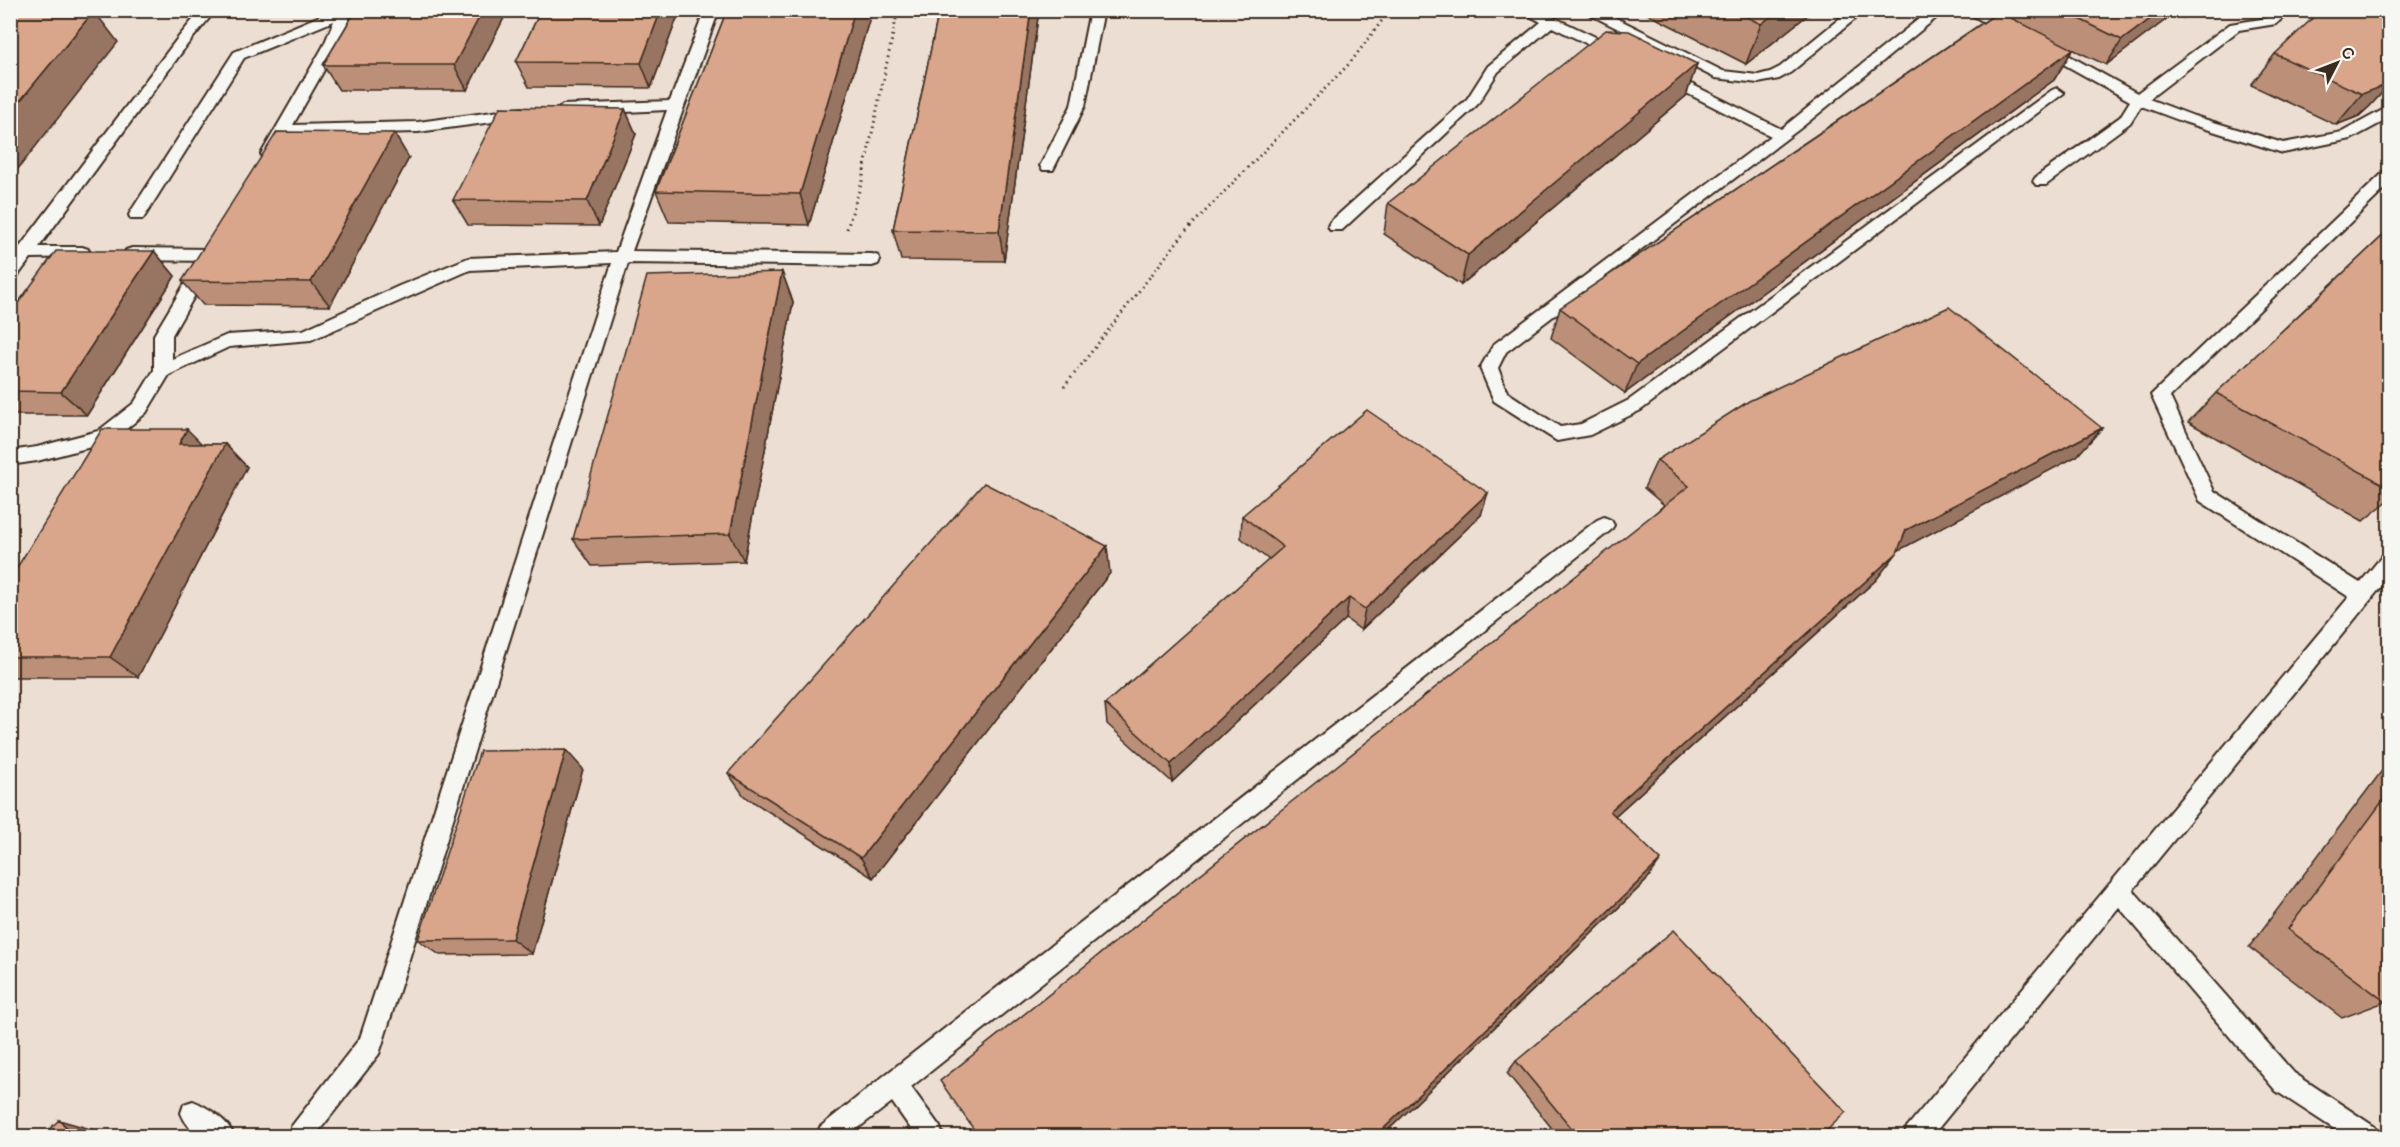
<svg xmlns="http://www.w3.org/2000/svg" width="2400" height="1147" viewBox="0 0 2400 1147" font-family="'Balsamiq Sans',sans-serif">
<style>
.built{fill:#edded3}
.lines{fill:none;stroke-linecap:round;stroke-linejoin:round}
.lane-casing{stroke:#3b2a1e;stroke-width:4}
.path{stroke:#3b2a1e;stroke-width:3;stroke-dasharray:1.5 4;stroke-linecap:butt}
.lane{fill:#f6f6f2;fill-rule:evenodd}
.wall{fill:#bb8f78;stroke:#3b2a1e;stroke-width:1.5}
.shaded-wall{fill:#987462;stroke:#3b2a1e;stroke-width:1.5}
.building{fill:#d9a68c;stroke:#3b2a1e;stroke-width:1.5}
</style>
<rect width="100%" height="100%" fill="#f6f6f2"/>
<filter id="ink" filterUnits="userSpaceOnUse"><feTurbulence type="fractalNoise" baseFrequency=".0167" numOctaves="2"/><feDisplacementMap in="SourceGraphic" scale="12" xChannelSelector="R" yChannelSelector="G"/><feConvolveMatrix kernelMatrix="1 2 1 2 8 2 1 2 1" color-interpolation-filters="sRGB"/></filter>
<g filter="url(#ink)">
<path class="built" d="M10,11H2389V1136H11Z"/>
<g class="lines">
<defs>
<path id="lane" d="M201,10H216L187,45L39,247H82L88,249L90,253L88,257L31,258L16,278L10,280V261L19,248L177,39Z
M334,10L352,11L337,47L293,125L418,122L522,108L529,113L522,118L418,132L288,135L274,158H264L261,154L323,47L334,21L244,58L143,219H131L129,215L131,211L234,52Z
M705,10H719L632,251L872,254L878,256L880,260L878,264L872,266L628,263L382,1045L379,1054L315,1136H288L291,1127L360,1038L612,263L470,270L311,340L229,347L169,375L146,413L110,442L37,461L10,465V451L37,447L98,431L134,403L154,370V335L197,263H209L211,267L172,335V359L227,335L303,330L399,286L468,258L616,252L667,110L563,115L556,110L563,105L670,101Z
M1090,10H1104L1085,106L1053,170H1043L1040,166L1071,106Z
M1519,10H1538L1621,49L1623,52L1616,56L1611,55L1552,27L1498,72L1477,105L1342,230H1330L1328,226L1330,222L1467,99L1488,66L1541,22Z
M1581,10H1600L1723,71L1758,75L1770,72L1780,67L1850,10H1866L1790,73L1779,79L1758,83L1715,78Z
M1930,10H1946L1802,127L1506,352L1498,368L1507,392L1560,427L1581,424L1629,400L2052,90L2057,88L2064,93L1641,410L1590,435L1557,441L1494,401L1480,368L1494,344L1771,136L1659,79L1657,76L1659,73H1669L1781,129Z
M1963,10H1981L2017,31L2010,35L2005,34Z
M2275,10H2291L2276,24L2239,30L2149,99L2194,116L2283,143L2342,132L2390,106V118L2351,139L2283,153L2184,122L2141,106L2130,123L2046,185H2036L2033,181L2036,177L2120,117L2130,101L2040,51L2038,48L2040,45H2050L2137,93L2230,24L2267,18Z
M2390,170V184L2170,397L2214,491L2360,583L2383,555L2390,553V576L2133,890L2294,1073L2375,1127L2378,1136H2345L2276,1091L2119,907L1932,1136H1904L1907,1127L2349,597L2200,501L2151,395L2385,171Z
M132,248L210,249L216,251L218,255L216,259L210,261L132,260L126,258L124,254L126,250Z
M1604,517L1611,520L1614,525L1611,530L911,1087L940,1127L943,1136H916L892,1102L848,1136H817L820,1127L885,1075L1597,520Z
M193,1101C208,1107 229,1121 234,1136C211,1136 191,1139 181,1113L184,1104Z"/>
</defs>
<use href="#lane" class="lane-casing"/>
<path class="path" d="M847,229L862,181L898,10
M1064,387L1185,232L1350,63L1390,10"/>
<use href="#lane" class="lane"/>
</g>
<path class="wall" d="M356,10H508L467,90H339L323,65Z
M541,10H680L651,88L529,87L516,62Z
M727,10H872L809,225L669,222L656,191Z
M939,10H1039L1004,261L901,260L893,230Z
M1640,10H1814L1746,64Z
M1995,10H2195L2183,18L2172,15L2106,65L2070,48L2073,49L2054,80L1625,393L1551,338L1560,308L1998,12Z
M2390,10V84L2370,106L2359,116L2336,125L2251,85L2275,54Z
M1697,64L1686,96L1461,285L1384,234L1388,203Z
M625,109L636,134L599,226L468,225L453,200Z
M409,158L330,306L203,305L182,281Z
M2390,229V499L2363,521L2188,422L2216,393Z
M154,251L175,276L87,415H10V314Z
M782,272L793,302L744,561L592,566L573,539Z
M2102,428L2077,456L1898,550L1876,580L1615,816L1646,881L1381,1137H979L1664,505L1644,488L1657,460Z
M202,444H225L247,467L138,677H10V579Z
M1481,515L1361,630L1346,619L1172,782L1107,724L1105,704L1269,560L1241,538L1242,516Z
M1110,573L873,878L744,796L728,773Z
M2390,760V1000L2342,1018L2249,947Z
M583,769L532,954L440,955L418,940Z
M1516,1061L1820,1137H1559L1507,1073Z"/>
<path class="shaded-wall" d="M483,10H508L467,90L454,65Z
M661,10H680L651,88L641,63Z
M855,10H872L809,225L800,194Z
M1031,10H1039L1004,261L999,231Z
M1779,10H1814L1746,64L1761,24Z
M2162,10H2175L2172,15L2106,65L2122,40Z
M2189,10H2195L2183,18Z
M94,11L118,42L10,179V113Z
M2073,49L2054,80L1625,393L1637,364Z
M1697,64L1686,96L1461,285L1468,255Z
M2390,81V84L2370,106L2359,116L2336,125L2362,94Z
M625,109L636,134L599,226L587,201Z
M394,133L409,158L330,306L311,282Z
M154,251L175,276L87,415L61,392Z
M782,272L793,302L744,561L730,534Z
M2102,428L2077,456L1886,557L1906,530Z
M187,429L210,452L179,444Z
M225,444L247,467L138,677L110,657Z
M1488,493L1481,515L1361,630L1365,609Z
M1107,546L1110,573L873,878L861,858Z
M1897,553L1876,580L1596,833L1610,811Z
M1349,598L1346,619L1172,782L1171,764Z
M566,750L583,769L532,954L512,939Z
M1661,860L1646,881L1381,1137H1375Z
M59,1120L94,1130L101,1137H76Z"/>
<path class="building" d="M356,10H483L454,65H323Z
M541,10H661L641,63L516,62Z
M727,10H855L800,194L656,191Z
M939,10H1031L999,231L893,230Z
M1733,10H1779L1761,24Z
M2061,10H2162L2122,40Z
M2321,10H2390V81L2386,85L2362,94L2275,54Z
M10,11H94L10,113Z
M1999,12L2073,49L1637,364L1560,308Z
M1606,30L1629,31L1697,64L1468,255L1388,203Z
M500,107L625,109L587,201L453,200Z
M277,132L394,133L311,282L182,281Z
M2390,229V488L2216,393Z
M56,251H154L61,392L10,391V314Z
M782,272L730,534L573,539L647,276Z
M1949,307L2102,428L1906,530L1897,553L1610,811L1661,860L1375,1137H979L940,1081L1689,486L1657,460L1749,401Z
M1367,410L1488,493L1365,609L1349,598L1171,764L1105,704L1283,547L1242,516Z
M102,429H187L179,444H225L110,657H10V579Z
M984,483L1107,546L861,858L728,773Z
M566,750L512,939L418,940L480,751Z
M2390,791V1000L2386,1002L2288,929Z
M1674,930L1846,1112L1820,1137H1579L1516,1061Z
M59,1120L76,1137H41Z"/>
</g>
<rect width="2400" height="1147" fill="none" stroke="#f6f6f2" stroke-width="36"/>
<rect x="18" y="18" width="2364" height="1111" fill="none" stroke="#3b2a1e" stroke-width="2" filter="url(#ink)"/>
<g transform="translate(2337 63) rotate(48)" stroke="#f6f6f2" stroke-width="4.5" paint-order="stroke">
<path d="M0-4.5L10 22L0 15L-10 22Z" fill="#3b2a1e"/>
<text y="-9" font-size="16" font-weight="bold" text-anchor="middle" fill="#3b2a1e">С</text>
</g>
</svg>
